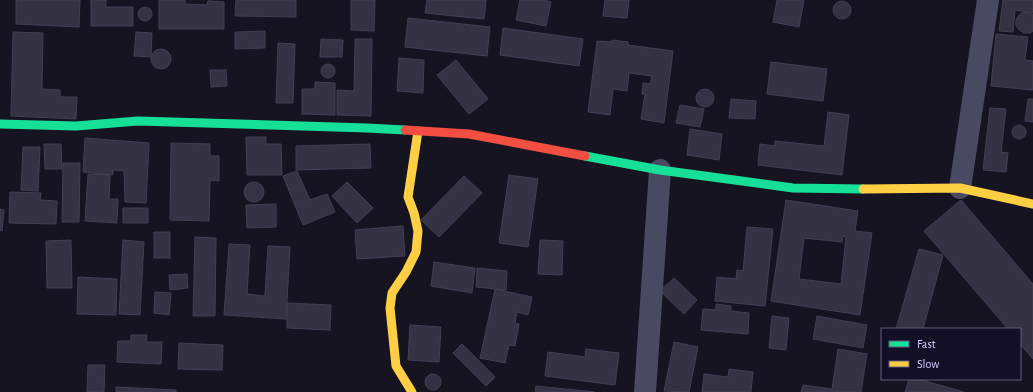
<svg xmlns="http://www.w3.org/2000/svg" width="1033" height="392" viewBox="0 0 1033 392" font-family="'Alegreya Sans',sans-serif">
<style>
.building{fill:#343243;stroke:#433f54;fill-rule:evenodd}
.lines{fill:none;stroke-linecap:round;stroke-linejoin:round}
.street{stroke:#4a4962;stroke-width:22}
.fast{stroke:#16e098;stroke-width:9}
.slow{stroke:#ffcf43;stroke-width:9}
.jam{stroke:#f24e42;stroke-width:9}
</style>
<rect width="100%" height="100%" fill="#161421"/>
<path class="building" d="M16,0H80L79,27L16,24Z
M91,0H106V7H133V26H91Z
M159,0H185V4L207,5L208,1L224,2V29H159Z
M236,0H296V17L235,16Z
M351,0H375L374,31L351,30Z
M427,0H486L484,19L425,13Z
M520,0H544L551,2L546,26L516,20Z
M605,0H629L627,18L603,16Z
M777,0H804L799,27L773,22Z
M1003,0H1033V13L1015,10L1013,32L999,31Z
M833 10a9 9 0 1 1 18 0a9 9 0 1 1-18 0Z
M138 14a7 7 0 1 1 14 0a7 7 0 1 1-14 0Z
M1024,12L1029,13L1033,15V31L1030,33H1024L1019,30L1016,25V20L1019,15Z
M408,18L490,27L487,56L405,47Z
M503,28L583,39L579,66L500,55Z
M265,31V48L235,49V32Z
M13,32L43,33L42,89L60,90V97H77L76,119L11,116Z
M136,32L152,33L151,57L134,56Z
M996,34L1028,37L1025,60L1033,61V90L991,86Z
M321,39L343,40L342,57H320Z
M355,39H372L371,116L337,115V90L354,91Z
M612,40L628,42V45L673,51L664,123L641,119L645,94H642L643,83L650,84L652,76L629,73L627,91L613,89L610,115L588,112L597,41L612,42Z
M278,43L295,44L293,103H276Z
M151 59a10 10 0 1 1 20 0a10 10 0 1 1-20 0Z
M399,58L424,60L423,93L397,91Z
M456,60L488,99L469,114L437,75Z
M771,62L827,69L823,101L767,94Z
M321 71a7 7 0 1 1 14 0a7 7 0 1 1-14 0Z
M210,70H226L227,86L211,87Z
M315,82L335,83V115L302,114V89H315Z
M696 98a9 9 0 1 1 18 0a9 9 0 1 1-18 0Z
M731,99L756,101L755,119L729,118Z
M1028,99H1033V122L1025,121Z
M680,105L704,109L700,127L676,123Z
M990,108L1006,109L1001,152L1008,153L1006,172L983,170Z
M828,112L849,115L842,175L758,165L760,144L775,146V141L824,146Z
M1012 132a7 7 0 1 1 14 0a7 7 0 1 1-14 0Z
M690,129L722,134L719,160L687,155Z
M246,137H266V144H281L282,175H247Z
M85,138L149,143L146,203L125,202L124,171L113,170V175L83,172Z
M171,143L210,144V156H219V181L210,180L209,221L170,220Z
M44,144H61L62,169H45Z
M370,144L371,168L296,170V146Z
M23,147H40L38,191L21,190Z
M63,163H80L79,222H62Z
M297,171L310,200L327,194L335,212L303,225L283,176Z
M88,174L110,175L109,199H118L117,223L85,221Z
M509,175L538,179L528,247L499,243Z
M464,176L482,193L439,237L421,220Z
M244 192a10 10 0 1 1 20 0a10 10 0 1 1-20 0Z
M347,182L373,208L357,223L332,196Z
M10,192L41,193L40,200L57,201L56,224L9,223Z
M786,200L858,211L855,231L872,233L860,315L771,301ZM843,236L846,237L841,284L799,279L804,238L842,242Z
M961,200L1033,284V359L1020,344V329H1008L924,231Z
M276,204V227L247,228L246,205Z
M123,208H148V223H123Z
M0,209L4,210L2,231L0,230Z
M403,226L405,256L357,259L355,230Z
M747,227L773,229L765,306L715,301L717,277L736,279L737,270L743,271Z
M154,232H170V258H154Z
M195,237L216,238L215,316H193Z
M71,240L72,288H47L46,241Z
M123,240L144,242L140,315L119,314Z
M540,240L563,241L562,275L538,274Z
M229,244L250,245L247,294L265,296L268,246L290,247L286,319L224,315Z
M919,249L943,255L923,329H896Z
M434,262L475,268L472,293L431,286Z
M477,268L507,271L506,290L476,287Z
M187,274L188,288L170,290L169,275Z
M78,277L117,279L116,315L77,314Z
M674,278L697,300L684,314L660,291Z
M495,289L532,297L528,315L517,312L515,323L519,324L515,346L509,345L505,363L480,358Z
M155,292L171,293L169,315L154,313Z
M287,303L331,305L330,330L287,328Z
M716,304L731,306V311L749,313L748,334L701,330L703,309L716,310Z
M772,316L789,318L786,350L769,348Z
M817,316L867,325L863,348L813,339Z
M410,325L441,327L439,362L408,360Z
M131,335H147L146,342H162L161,364L117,362L118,341H131Z
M674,342L698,347L689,392L664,391Z
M179,343L223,345L222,370L178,369Z
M462,344L495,377L486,386L453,353Z
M586,349L619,353L615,385L545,376L548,352L585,357Z
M838,349L867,354L861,392H801L803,385L832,389Z
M88,365H105L104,392H87Z
M729,369L753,372L751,392H702L704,374L728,377Z
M425 382a8 8 0 1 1 16 0a8 8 0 1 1-16 0Z
M909,379H918L964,392H905Z
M536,386L595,392H535Z
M116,387L176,390V392H116Z"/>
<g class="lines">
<path class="street" d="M960,188L988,0
M645,392L660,170"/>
<path class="fast" d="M0,124L76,126L138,121L367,128L405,130
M585,156L660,170L793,188L863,189"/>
<path class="slow" d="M863,189L960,188L1033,204
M412,392L396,366L390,308L392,293L406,272L416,252L418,231L414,213L408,197L418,131"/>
<path class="jam" d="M405,130L469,134L585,156"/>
</g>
<rect x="881" y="328" width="140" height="52" fill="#130f26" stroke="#625e7d"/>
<rect x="889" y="341" width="20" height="6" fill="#16e098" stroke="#625e7d"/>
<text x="917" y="348" font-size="12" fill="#d9d4ff">Fast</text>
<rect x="889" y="361" width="20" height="6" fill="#ffcf43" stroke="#625e7d"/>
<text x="917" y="368" font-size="12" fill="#d9d4ff">Slow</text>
</svg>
